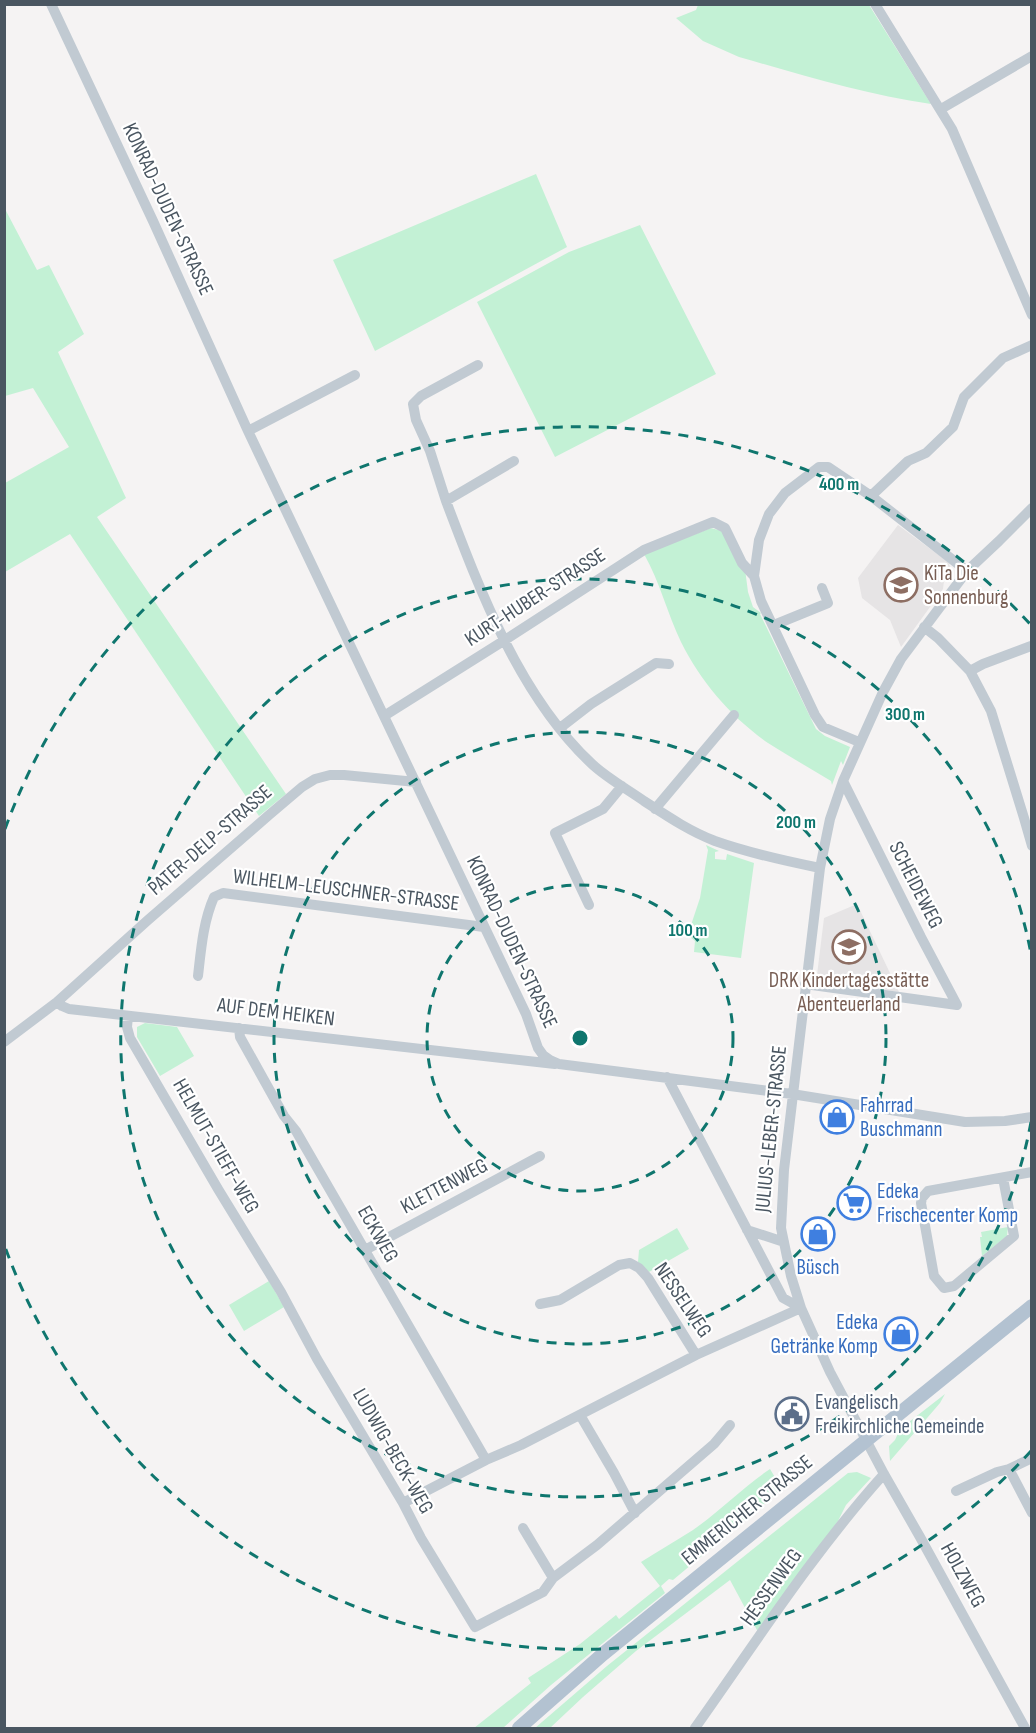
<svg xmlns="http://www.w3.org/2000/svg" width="1036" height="1733" viewBox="0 0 1036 1733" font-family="'Sofia Sans Condensed',sans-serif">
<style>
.education{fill:#e6e4e5}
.green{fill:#c3f1d5}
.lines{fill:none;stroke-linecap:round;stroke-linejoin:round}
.minor{stroke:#c1cad2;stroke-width:10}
.major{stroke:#b3c2d1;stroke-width:14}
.ring{fill:none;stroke:#0f766e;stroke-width:3;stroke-dasharray:10 8}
.labels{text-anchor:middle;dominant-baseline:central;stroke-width:4.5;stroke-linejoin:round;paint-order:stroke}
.street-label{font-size:21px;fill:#4a5661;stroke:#fff}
.education-label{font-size:21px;fill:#785e54;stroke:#fff;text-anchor:start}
.shop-label{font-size:21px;fill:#366cbe;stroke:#fff;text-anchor:start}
.service-label{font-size:21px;fill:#4e5e75;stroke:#fff;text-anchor:start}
.centre{fill:#0f766e;stroke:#fff;stroke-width:3}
.ring-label{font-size:18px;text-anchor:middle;font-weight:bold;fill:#0f766e;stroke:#fff;stroke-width:4.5;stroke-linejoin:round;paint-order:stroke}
</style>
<rect width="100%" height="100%" fill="#f5f3f3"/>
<path class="education" d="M898,525L948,562L952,570L944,581L943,589L901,647L890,620L862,598L858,578Z
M857,904L899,992L821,980L817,975L824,918Z"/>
<path class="green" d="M698,5H869L931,104C866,95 802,75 739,57L703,41L676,18L696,10Z
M536,174L567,247L375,351L333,260Z
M4,207L37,270L49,265L84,334L58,352L126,498L97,517L286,794L259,816L70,534L5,572V483L69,447L33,388L5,396Z
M640,225L716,374L555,457L477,302L569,252Z
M711,528L722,531L745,569L748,592L753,607L761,613L760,614L816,729L825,736L850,747L843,765L841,761L832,785L831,781C810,768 788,756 768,743C731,717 701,682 681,642C667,613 660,582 644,554Z
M706,845L719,851L715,852V859L726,860L727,854L754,863L741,958L694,952L695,941L690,937L694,929L691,925L700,898L708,850Z
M145,1023L177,1027L194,1056L160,1076L137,1037V1027Z
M1008,1227L1007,1236L982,1256L980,1237H982L981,1232Z
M677,1228L689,1249L649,1272L638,1262L639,1250Z
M269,1281L284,1307L244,1331L229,1305Z
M945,1394L940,1403L890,1461L889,1446L895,1440L900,1429Z
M770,1469L782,1489L673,1580L669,1579L661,1586L665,1593L551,1685L503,1728H474L531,1683L528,1678L580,1644L616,1615L619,1619L660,1586L641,1562C658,1551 676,1541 693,1530C720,1511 743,1487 770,1469Z
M857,1472L871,1478L846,1505L838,1521L758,1632L730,1580L636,1651L583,1697L550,1728H535L607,1666L848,1473Z"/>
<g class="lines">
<path class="minor" d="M51,4L153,221L248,431L526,1014L538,1048L543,1055L550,1060L559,1064L792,1094L965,1122L1005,1121L1032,1117
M875,4L952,129L1032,315
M941,109L1032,56
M478,365L421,396L413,404L416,420L430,451L446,501L514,461
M248,431L355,375
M871,496L908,461L926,453L953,427L964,397L1003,358L1032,345
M446,501C480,591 520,697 592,764C607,778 627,789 644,801C667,816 689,831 715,841C749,853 785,861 820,868
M774,625L828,603L822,588
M924,627L938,638L970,671L991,711L1024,818L1032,846
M970,671L983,664L1031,646
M384,716L505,640L644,550L713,522L725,528L742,563L754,576
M560,728L591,704L656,663L669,664
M859,742L823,727L815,715L761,601L754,576L759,540L769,514L785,493L819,467H828L871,496L967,571
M843,781L921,937L957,1005
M655,809L734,715
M589,905L555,833L603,809L622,786
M198,976C201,950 203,922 214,897L223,893L484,927
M805,984L957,1005
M57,1002L62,1006L69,1009L555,1064
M128,1016L127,1027L130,1038L218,1189L281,1292L317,1359L403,1503L421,1538L475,1627L543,1592L553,1578L597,1545L714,1444L730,1425
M239,1028L240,1037L284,1116L296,1131L486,1460
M4,1042L57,1002L148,920L269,815L302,787L315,779L330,775H344L416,782
M667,1077L783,1298L801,1308
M1003,1178L1014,1236L954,1286L944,1288L934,1276L921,1203L922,1198L928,1191L1032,1172
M747,1230L784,1242
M365,1250L540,1156
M540,1304L560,1300L619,1265L630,1263L639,1268L648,1278L696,1355
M580,1415L614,1473L635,1513
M1009,1469L1032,1513
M956,1491L997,1472L1009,1469L1032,1458
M403,1503L486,1460L521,1445L696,1355L801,1308
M523,1528L553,1578
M695,1728C756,1642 813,1553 884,1474
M1025,1728L920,1537L884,1474L830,1372L801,1308L791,1276L781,1228L784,1170L820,868L830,819L843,781L883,692L901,659L967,571L999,541L1032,508"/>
<path class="major" d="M519,1728L603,1654L1032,1306"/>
</g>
<g class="ring">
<circle cx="580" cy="1038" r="153"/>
<circle cx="580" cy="1038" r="306"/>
<path d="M1031 1122A459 459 0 1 1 1031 954"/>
<path d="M1031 1451A612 612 0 0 1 5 1247M5 829A612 612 0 0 1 1031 625"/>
</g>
<defs>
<symbol id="school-ring" viewBox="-11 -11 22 22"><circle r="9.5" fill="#fff" stroke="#8d6e63" stroke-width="1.5"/><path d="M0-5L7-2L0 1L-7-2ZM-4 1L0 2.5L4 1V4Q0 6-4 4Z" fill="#8d6e63"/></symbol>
<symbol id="shop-ring" viewBox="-11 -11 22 22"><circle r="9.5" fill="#fff" stroke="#3f7fe0" stroke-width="1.5"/><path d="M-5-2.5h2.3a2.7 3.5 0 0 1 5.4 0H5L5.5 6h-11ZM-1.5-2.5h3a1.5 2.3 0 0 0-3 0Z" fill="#3f7fe0"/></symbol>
<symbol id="supermarket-ring" viewBox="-11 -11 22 22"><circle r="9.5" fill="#fff" stroke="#3f7fe0" stroke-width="1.5"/><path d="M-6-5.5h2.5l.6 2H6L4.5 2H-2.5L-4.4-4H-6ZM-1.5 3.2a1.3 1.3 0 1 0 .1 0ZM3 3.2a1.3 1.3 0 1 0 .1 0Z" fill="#3f7fe0"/></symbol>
<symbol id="civic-ring" viewBox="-11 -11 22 22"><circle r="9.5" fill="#fff" stroke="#5c6f8a" stroke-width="1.5"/><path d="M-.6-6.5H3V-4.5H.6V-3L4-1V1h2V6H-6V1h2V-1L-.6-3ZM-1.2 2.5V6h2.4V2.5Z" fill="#5c6f8a"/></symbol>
</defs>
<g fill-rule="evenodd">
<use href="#school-ring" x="882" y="566" width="38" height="38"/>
<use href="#school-ring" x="830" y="928" width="38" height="38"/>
<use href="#shop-ring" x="818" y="1098" width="38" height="38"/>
<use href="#supermarket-ring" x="835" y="1184" width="38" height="38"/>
<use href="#shop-ring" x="799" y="1215" width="38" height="38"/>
<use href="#shop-ring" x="882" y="1315" width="38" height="38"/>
<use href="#civic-ring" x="773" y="1395" width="38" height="38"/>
</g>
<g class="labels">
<g class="street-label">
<text transform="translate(168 209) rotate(65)">KONRAD-DUDEN-STRASSE</text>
<text transform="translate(535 597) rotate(-33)">KURT-HUBER-STRASSE</text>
<text transform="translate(210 840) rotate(-41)">PATER-DELP-STRASSE</text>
<text transform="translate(916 885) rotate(63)">SCHEIDEWEG</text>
<text transform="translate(346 890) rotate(7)">WILHELM-LEUSCHNER-STRASSE</text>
<text transform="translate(512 942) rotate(65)">KONRAD-DUDEN-STRASSE</text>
<text transform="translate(276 1012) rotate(7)">AUF DEM HEIKEN</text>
<text transform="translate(771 1129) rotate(-84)">JULIUS-LEBER-STRASSE</text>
<text transform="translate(216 1146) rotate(60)">HELMUT-STIEFF-WEG</text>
<text transform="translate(444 1186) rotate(-28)">KLETTENWEG</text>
<text transform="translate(378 1234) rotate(60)">ECKWEG</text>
<text transform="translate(683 1300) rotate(56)">NESSELWEG</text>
<text transform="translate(393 1451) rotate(60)">LUDWIG-BECK-WEG</text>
<text transform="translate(747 1510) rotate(-39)">EMMERICHER STRASSE</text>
<text transform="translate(963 1575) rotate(61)">HOLZWEG</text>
<text transform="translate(771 1587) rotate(-54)">HESSENWEG</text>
</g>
<g class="education-label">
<text x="924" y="573">KiTa Die<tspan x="924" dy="24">Sonnenburg</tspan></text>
<text x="849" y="980" text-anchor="middle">DRK Kindertagesstätte<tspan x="849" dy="24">Abenteuerland</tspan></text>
</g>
<g class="shop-label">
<text x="860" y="1105">Fahrrad<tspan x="860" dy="24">Buschmann</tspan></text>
<text x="877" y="1191">Edeka<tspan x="877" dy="24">Frischecenter Komp</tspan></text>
<text x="818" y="1267" text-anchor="middle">Büsch</text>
<text x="878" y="1322" text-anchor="end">Edeka<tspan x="878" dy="24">Getränke Komp</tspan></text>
</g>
<g class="service-label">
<text x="815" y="1402">Evangelisch<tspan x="815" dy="24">Freikirchliche Gemeinde</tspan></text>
</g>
</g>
<circle cx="580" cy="1038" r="9" class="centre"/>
<g class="ring-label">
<text x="839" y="490">400 m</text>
<text x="905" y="720">300 m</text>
<text x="796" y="828">200 m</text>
<text x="688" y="936">100 m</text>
</g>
<rect width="1036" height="1733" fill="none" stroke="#4a5661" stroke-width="12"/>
</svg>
